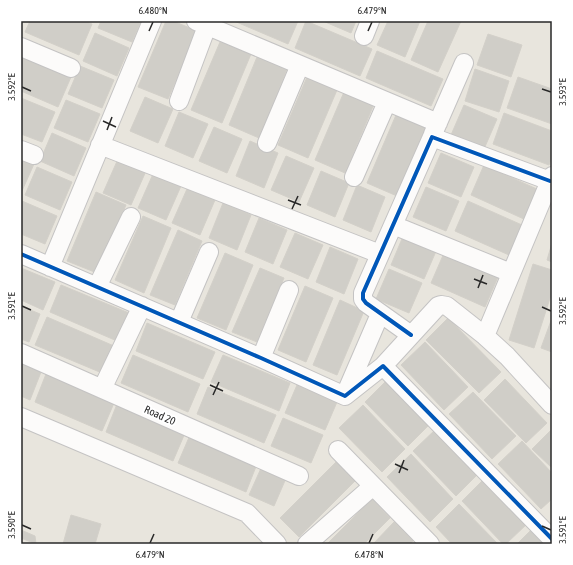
<svg xmlns="http://www.w3.org/2000/svg" width="573" height="565" viewBox="0 0 573 565" font-family="'Asap Condensed',sans-serif">
<style>
.building{fill:#d0cec8;stroke:#d3d0c9}
.lines{fill:none;stroke-linecap:round;stroke-linejoin:round}
.minor-casing{stroke:#c4c3c3;stroke-width:20}
.minor{stroke:#fcfbfa;stroke-width:18}
.cycleway-casing{stroke:#fff;stroke-width:6}
.cycleway{stroke:#0057b8;stroke-width:4}
.ticks{fill:none;stroke:#282828;stroke-width:1.5}
.labels{text-anchor:middle;dominant-baseline:central;stroke-width:4;stroke-linejoin:round;paint-order:stroke}
.street-label{font-size:11px;fill:#282828;stroke:#fff}
.neatline{fill:none;stroke:#282828;stroke-width:1.5}
.ticks-label{font-size:10px;text-anchor:middle;fill:#282828}
</style>
<rect width="100%" height="100%" fill="#e8e5dd"/>
<path class="building" d="M30,21H84L92,24L79,55L25,32Z
M101,21H141L132,42L98,28Z
M166,21H173L197,31L168,99L138,87Z
M234,21H298L288,44Z
M306,21L372,49L360,76L295,48Z
M323,21H356L351,33Z
M388,21H420L405,57L377,45Z
M428,21H461L438,72L411,60Z
M95,33L129,48L117,76L83,61Z
M488,34L522,45L511,77L477,65Z
M220,42L251,54L222,123L191,110Z
M377,51L443,79L431,106L366,78Z
M21,55L71,77L58,107L21,91Z
M257,57L287,69L259,138L229,125Z
M80,66L114,80L102,108L68,94Z
M475,69L509,81L499,112L465,101Z
M307,77L337,90L308,158L278,145Z
M518,77L552,89V124L507,108Z
M344,92L374,104L345,173L315,160Z
M145,97L173,109L158,143L130,131Z
M21,98L55,112L42,142L21,134Z
M66,100L100,114L88,142L54,128Z
M464,105L497,119L484,149L451,135Z
M179,112L208,124L193,158L165,146Z
M504,113L552,131V156L549,165L493,144Z
M396,115L426,127L397,196L367,183Z
M214,127L242,139L227,173L199,161Z
M52,133L86,148L74,176L40,161Z
M250,141L278,153L264,188L236,176Z
M441,153L474,167L461,197L428,183Z
M286,156L314,168L299,202L271,190Z
M21,158L34,164L21,193Z
M118,159L146,171L131,205L103,193Z
M484,165L539,190L526,220L471,195Z
M37,167L72,182L60,210L25,195Z
M321,171L349,183L335,217L307,205Z
M153,174L181,186L166,220L138,208Z
M357,185L385,197L371,232L343,220Z
M426,187L459,201L446,231L413,217Z
M187,189L215,200L200,235L172,223Z
M96,192L126,205L97,273L67,261Z
M22,201L57,216L45,244L21,234V204Z
M468,201L522,225L509,255L455,231Z
M223,203L251,215L237,250L209,238Z
M143,216L171,228L144,293L115,280Z
M259,218L287,230L273,264L245,252Z
M178,230L202,241L175,305L150,295Z
M295,233L323,245L308,279L280,267Z
M404,234L437,249L424,279L391,265Z
M552,243V262L547,260Z
M330,247L358,259L344,294L316,282Z
M225,253L253,265L226,330L197,318Z
M444,253L498,277L485,307L431,283Z
M533,264L552,270V292L534,348L509,340Z
M21,268L55,282L43,310L21,300Z
M260,268L284,278L257,342L232,332Z
M389,269L422,283L409,313L376,299Z
M61,285L129,313L117,341L50,312Z
M305,286L333,298L306,362L278,350Z
M340,300L364,311L337,375L313,365Z
M21,306L40,314L29,342L21,339Z
M47,317L114,346L102,373L35,345Z
M448,318L501,372L479,393L426,340Z
M552,318V352L541,348Z
M147,323L215,352L203,379L136,351Z
M425,342L468,387L444,410L401,365Z
M133,355L200,384L188,412L121,383Z
M223,355L290,383L279,411L211,382Z
M21,363L41,372L30,400L21,396Z
M46,374L114,403L102,431L35,402Z
M388,379L431,423L408,446L365,402Z
M505,379L547,423L526,443L484,400Z
M297,385L337,402L325,430L285,413Z
M208,387L276,415L264,443L197,414Z
M473,392L516,436L492,459L449,414Z
M117,404L185,433L173,461L106,432Z
M363,405L405,449L382,472L339,428Z
M283,418L323,435L311,463L271,446Z
M437,428L479,473L456,496L413,451Z
M552,429V468L532,449Z
M190,435L257,464L246,492L178,463Z
M522,441L552,473V499L541,509L498,464Z
M411,454L453,499L430,522L387,477Z
M336,462L355,481L299,537L280,518Z
M262,466L287,476L274,506L249,495Z
M485,478L528,523L506,544H503L462,501Z
M372,499L390,518L364,544H327Z
M459,504L498,544H452L436,527Z
M71,515L101,524L95,544H63Z
M394,522L413,541L410,544H373Z
M534,527L550,544H517Z
M21,530L35,536L36,544L21,538Z"/>
<g class="lines">
<defs>
<path id="minor" d="M196,21L438,123
M364,36L370,21
M21,47L71,68
M179,101L207,26
M433,134L464,63
M267,143L300,65
M100,145L380,254
M21,150L34,155
M354,177L387,102
M393,225L511,273
M21,254L261,358L345,396L383,366L552,539
M50,267L152,21
M97,287L131,217
M179,322L209,252
M411,335L366,303L363,299V293L432,137L550,181
M485,336L552,176
M21,353L299,476
M261,358L289,290
M383,366L438,306L441,305L447,306L485,336L507,356L552,405
M102,389L142,306
M345,395L380,314
M21,417L247,513L277,544
M338,450L430,544
M307,544L373,486"/>
</defs>
<use href="#minor" class="minor-casing"/>
<use href="#minor" class="minor"/>
<defs>
<path id="cycleway" d="M21,254L261,358L345,396L383,366L552,539
M411,335L366,303L363,299V293L432,137L550,181"/>
</defs>
<use href="#cycleway" class="cycleway-casing"/>
<use href="#cycleway" class="cycleway"/>
</g>
<path class="ticks" d="M149,31L153,22M368,31L372,22M22,87L31,91M542,89L551,92M103,121L116,127M107,130L112,117M288,200L301,205M292,209L298,196M474,279L487,284M478,288L483,275M22,306L31,310M542,307L551,311M210,385L223,391M213,395L219,382M395,464L408,470M399,473L404,460M22,525L31,529M542,526L551,530M150,543L154,534M369,543L373,534"/>
<g class="labels">
<g class="street-label">
<text transform="translate(160 415) rotate(24)">Road 20</text>
</g>
</g>
<rect width="573" height="565" fill="none" stroke="#ffffff" stroke-width="44"/>
<rect x="22" y="22" width="529" height="521" class="neatline"/>
<g class="ticks-label">
<text x="153" y="14">6.480°N</text>
<text x="372" y="14">6.479°N</text>
<text transform="translate(11 87) rotate(-90)" y="4">3.592°E</text>
<text transform="translate(562 92) rotate(-90)" y="4">3.593°E</text>
<text transform="translate(11 306) rotate(-90)" y="4">3.591°E</text>
<text transform="translate(562 311) rotate(-90)" y="4">3.592°E</text>
<text transform="translate(11 525) rotate(-90)" y="4">3.590°E</text>
<text transform="translate(562 530) rotate(-90)" y="4">3.591°E</text>
<text x="150" y="558">6.479°N</text>
<text x="369" y="558">6.478°N</text>
</g>
</svg>
